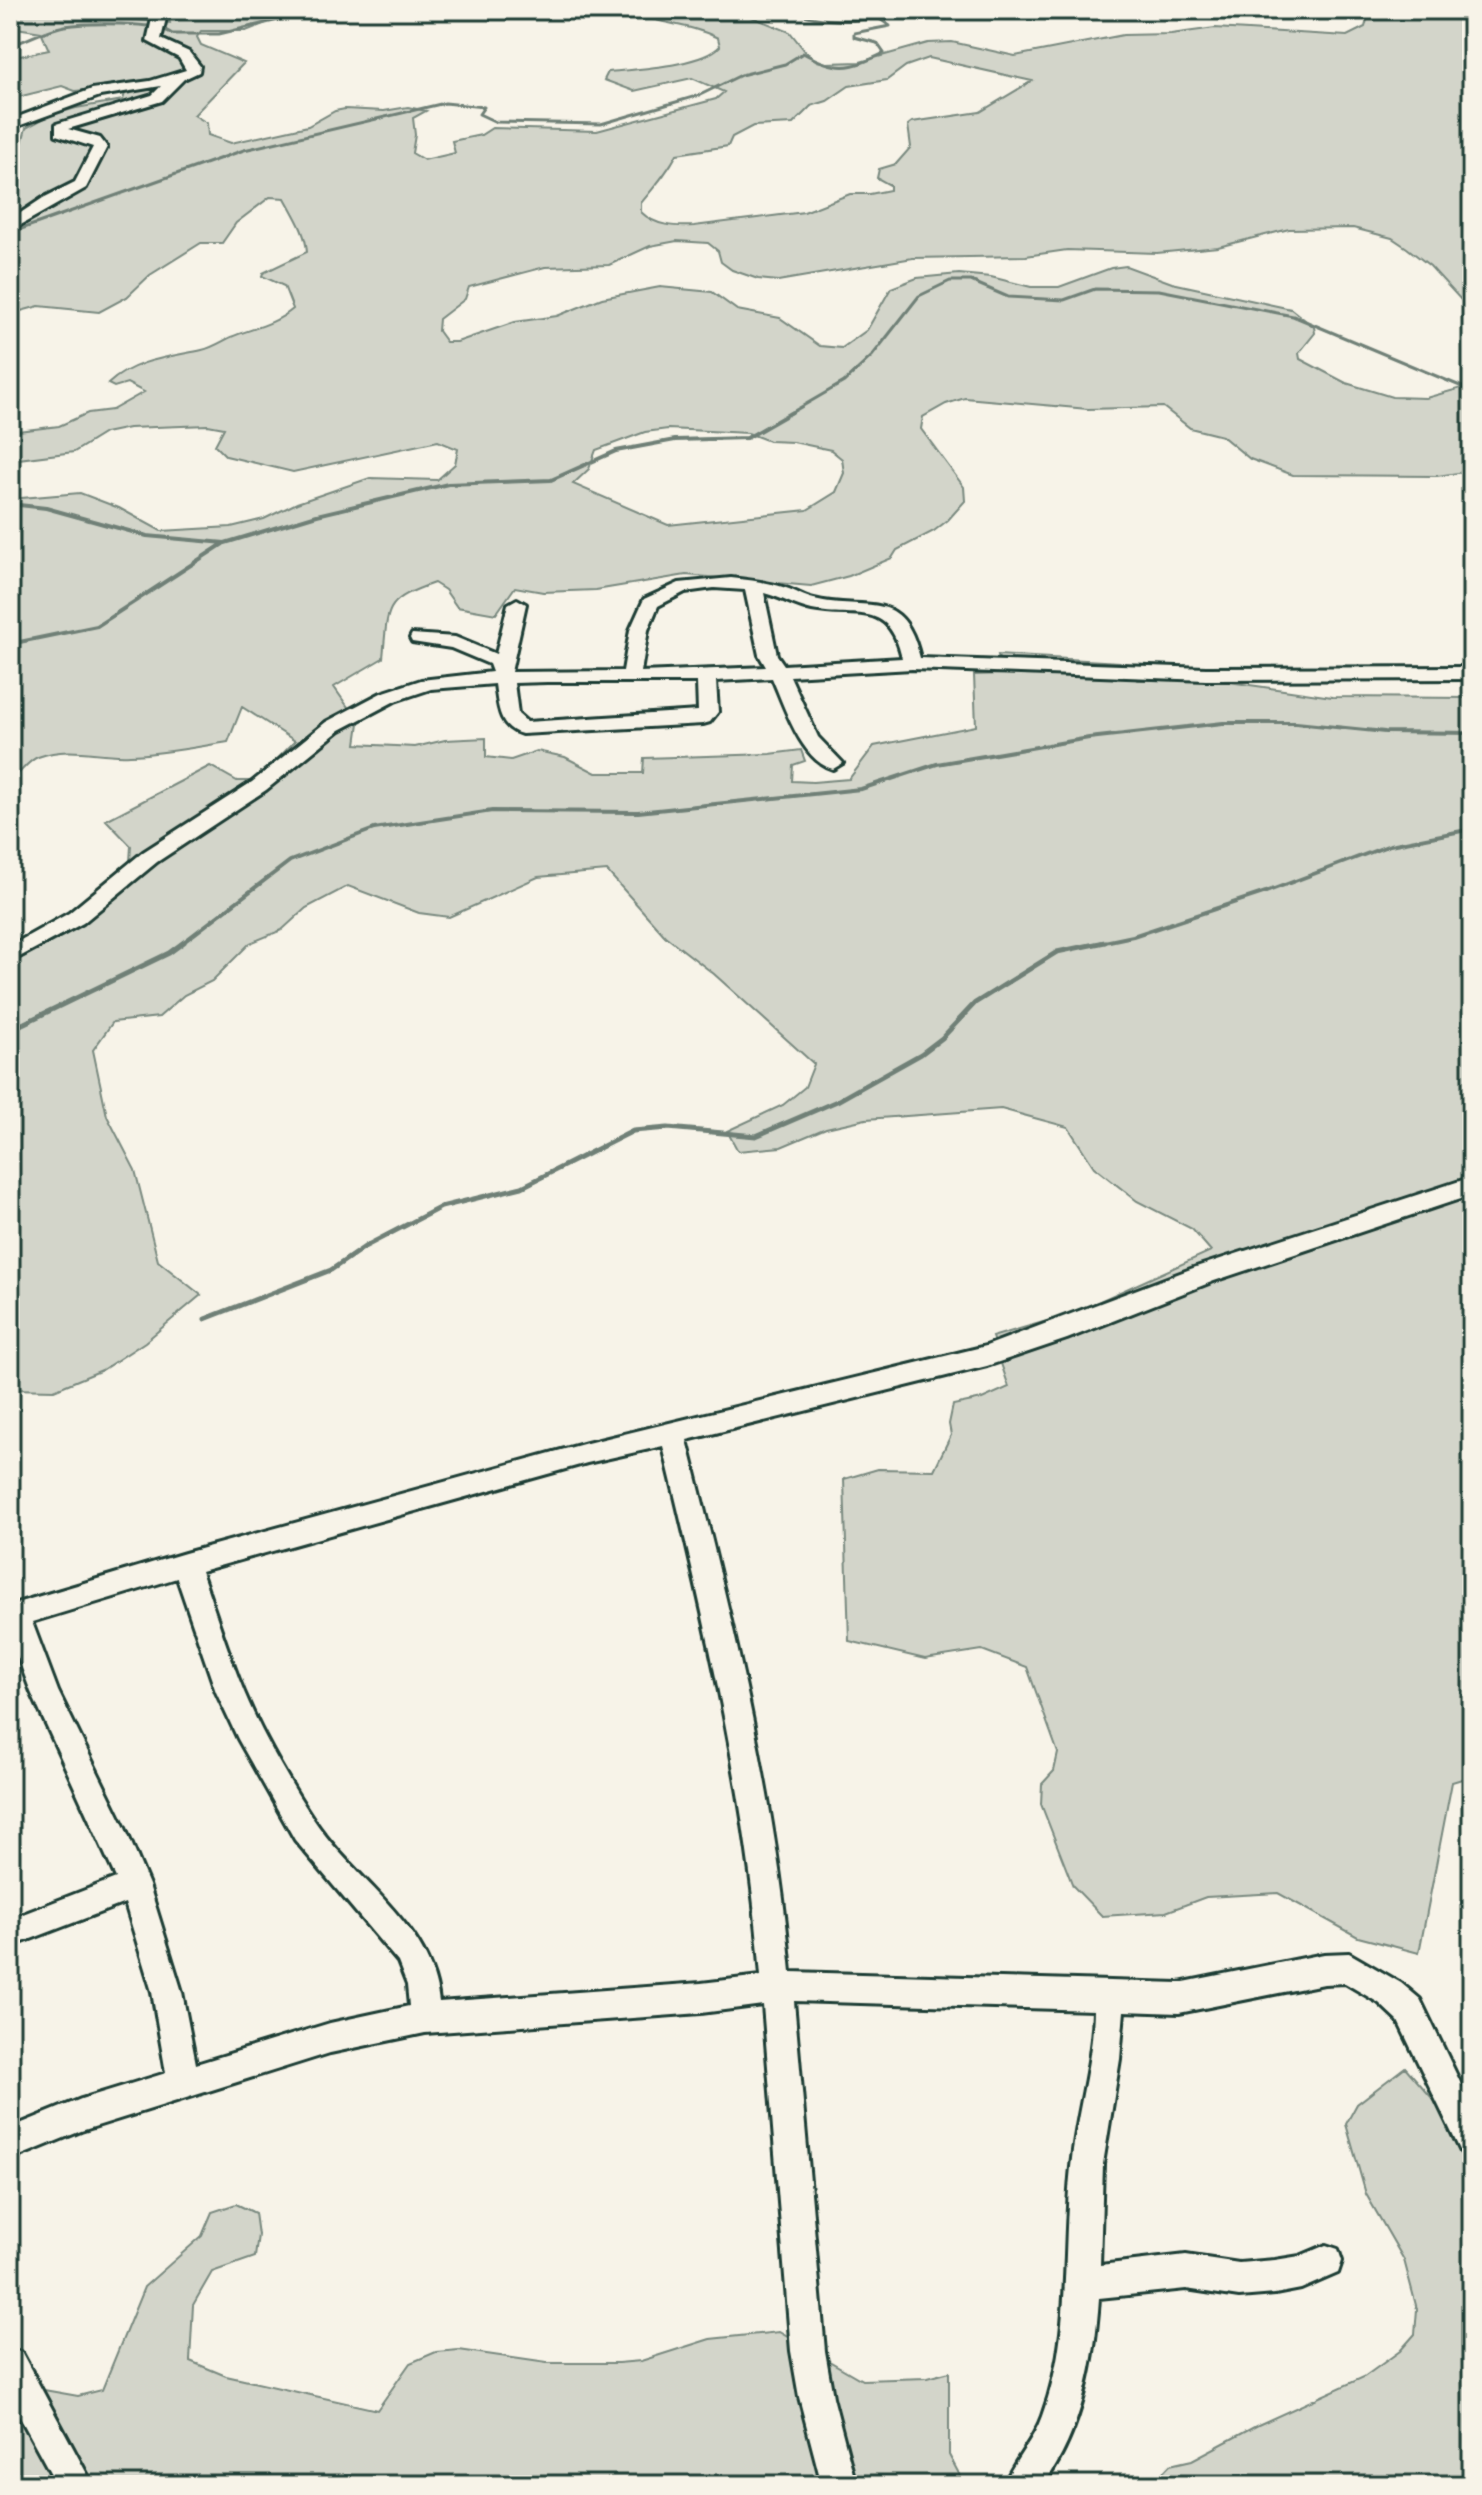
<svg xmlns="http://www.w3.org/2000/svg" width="1482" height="2495" viewBox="0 0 1482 2495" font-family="'Shantell Sans',sans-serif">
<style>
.green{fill:#d3d5ca;stroke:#79897f;stroke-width:2;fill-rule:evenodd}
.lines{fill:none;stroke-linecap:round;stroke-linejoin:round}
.stream-far2{stroke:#6f8077;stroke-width:3}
.stream-far1{stroke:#6f8077;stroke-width:4}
.stream{stroke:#6f8077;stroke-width:5}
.minor-casing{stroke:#1f3d34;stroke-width:6}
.minor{fill:#f7f3e8;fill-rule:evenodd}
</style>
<rect width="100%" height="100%" fill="#f7f3e8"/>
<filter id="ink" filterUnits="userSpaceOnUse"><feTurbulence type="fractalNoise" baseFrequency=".0125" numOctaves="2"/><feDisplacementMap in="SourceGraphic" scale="16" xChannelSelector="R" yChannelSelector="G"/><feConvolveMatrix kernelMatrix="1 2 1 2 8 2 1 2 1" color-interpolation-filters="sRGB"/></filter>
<g filter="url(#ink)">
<path class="green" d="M10,10H70L81,15L170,23L167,10H337L286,15L246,31H201L197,37L201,45L244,63L194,115L207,123L208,135L231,143L308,126L335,111L345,109L384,111L408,107L426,111L413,118L415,135L412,153L424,160L455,153L452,141L481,135L492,128L597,131L716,99L724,92L692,78L634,91L604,80L608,72C635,69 702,66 720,46L718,38C688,23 655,24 625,10H734L790,32L805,51L817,61L826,63L860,62L928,43L952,42L1015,56L1123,35L1171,34L1215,28L1347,36L1365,27L1368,16L1383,10H1472V312L1430,266L1407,248L1392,238L1353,228L1289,229L1218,247L1157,253L1067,250L1026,256L913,258L778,281L758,279L732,270L721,262L718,251L708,243L677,241L650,246L609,265L545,267L469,287L465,299L439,319L438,331L446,342H457L515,322L557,316L602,298L660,287L712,292L737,310L780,318L820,346L842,348L867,330L891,288L917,278L959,274L991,277L1031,287H1059L1111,268L1126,266L1172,283L1291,309L1314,327L1315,333L1299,353L1300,359L1346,383L1392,397L1426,398L1472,385V471L1437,476L1293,475L1250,459L1222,436L1190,428L1163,407L1088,409L965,398L946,404L923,417L921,429L964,487L965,501L948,520L934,531L897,550L892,558L849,576L811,586L686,575L596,590L543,592L515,587L496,614L457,607L445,590L434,583C383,601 388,607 383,658L334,687L359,723L356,744L415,747L445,740L486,738V757L511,760L537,751L565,757L596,773H643L644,758L770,754L801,750L805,761L793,765L792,781L813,782L849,779L874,746L976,726L974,675L1002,674L998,655L1120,662L1137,680H1215L1332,697L1472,698V1776L1452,1782L1419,1953L1358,1937L1278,1893L1206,1897L1166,1912L1102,1916L1073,1886L1041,1804L1042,1784L1054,1771L1058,1753L1027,1667L982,1650L925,1659L849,1641L844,1479L878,1469L934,1470L951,1435L949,1424L953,1405L982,1399L1009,1387L992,1337L1071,1314L1211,1251L1192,1229L1137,1201L1094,1167L1068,1127L1001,1109L866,1119L826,1128L781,1147L738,1151L727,1131L783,1105L805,1087L814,1064L714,974L665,936L607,871L538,877L449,917L419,913L348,886L306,908L282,930L250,943L212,981L184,995L159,1017L113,1022L93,1050L107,1116L135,1170L158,1261L201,1295L145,1342L102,1370L54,1390L10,1389V947L48,932L130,862L131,846L106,820L210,766L237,781H256L295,741L242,707L228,742C196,747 163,754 130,755C97,757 72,745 38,757C27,761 21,774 10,780V499L80,493L119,508L161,531L231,527L264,519L297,503L370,478L437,480L455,464L458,449L438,441L293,472L226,456L215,445L224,428L208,425L129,428L105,433L74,452L10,460V432L59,426L88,413L112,410L144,392L127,383L114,387L108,384C133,360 169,357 202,350C212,348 221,342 231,337C253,328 274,325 293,309L284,286L262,276L263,273L307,252C306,233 294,215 285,198L270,197L236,223L222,243H201L150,275L127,297L99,312L39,306L10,314V155L19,154L26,128L48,116L76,108L123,100L127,86L75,91L62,86L10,99V58L49,50L41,32L10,27ZM929,58L1032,81L980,112L912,122L908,125L911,147L896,164L879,169L877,178L890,185V190L870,194H850L804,212L694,226C675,227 655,226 641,212V203C655,186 667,173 677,154L728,146L732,137L753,126L793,124L811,106L827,101L849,86L887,80L906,66ZM668,429L748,433L769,441L793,442L831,450L842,459L844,473L836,492L807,510L668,525L573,484L589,469L596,450L645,432Z
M1208,10H1330L1281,19Z
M1405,2067L1453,2122L1472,2170V2485H1151L1170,2465L1192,2460L1258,2425L1364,2377L1400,2351L1415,2334L1417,2309L1404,2260L1366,2194L1346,2124L1357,2104Z
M236,2204L255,2213L258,2235L255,2257L212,2272L193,2305L190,2361L226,2376L377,2410L410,2363L436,2352L459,2350L547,2363H618L641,2361L710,2339L779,2332L862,2380L927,2378L949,2372V2455L965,2485H10V2384L78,2396L102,2390L144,2287L202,2236L212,2212Z"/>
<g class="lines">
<path class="stream-far2" d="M790,10C816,22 867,26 892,10
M10,46C27,40 47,29 65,26C86,23 157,21 172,34H219L295,16L310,18L359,10
M10,233L244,150L445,103L484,107L479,114L496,122L601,124L700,95L741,75L785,64L803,53C838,72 849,70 884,53L877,43L854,37V33L890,26L874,15
M789,414L844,382L872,356L919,296L950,281H971L1008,297L1064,300L1095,289L1159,290L1293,316L1472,391"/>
<path class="stream-far1" d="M10,504L46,508L147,536L225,543L317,515L448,484L551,480L616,451L675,440L747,438L792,412
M10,644L97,626L223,544
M181,944L290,861L374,829L492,811L638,812L861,789L937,764L1089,738L1223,723H1296L1385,732L1472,733
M1095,944L1133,936L1266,892L1390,845L1472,829"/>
<path class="stream" d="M10,1030L169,953L184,942
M205,1319L331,1270L366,1246L441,1207L522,1187L633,1131L668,1128L756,1136L837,1101L921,1054L942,1038L975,1003L1057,952L1105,942"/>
<defs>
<path id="minor" d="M154,10H168L161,39L189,52L200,66L199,72L184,79L162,101L68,129L100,138L107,147L86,188L10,231V220L43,198L75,182L93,147L56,135V124L152,95L161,86L100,96L10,129V120L92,89L150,81L186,70L179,58L147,41Z
M10,264L15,266L18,273L10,278Z
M731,578C750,580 768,582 786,588C796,591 804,597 814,599C866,612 904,586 920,658L1206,668L1472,667V679L1206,680L912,669L790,676L818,737L843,763L833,769C801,761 784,705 772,678L716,681L718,712L710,722L703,724L522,734C498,728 498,704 495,684L431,689L395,701L340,730L266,790L157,862L83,923L10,962V946L69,913L143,852L252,782L326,722L381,693L421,680L492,672L489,664L451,648L412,642L410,638L412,634L455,637L496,654L508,604L517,599L526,604L511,672L623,671L630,630L644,599L679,583ZM714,588L745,590L759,655L766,667L641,672L648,630L658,606L685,592ZM764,593C780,597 795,606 812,610C857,619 889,599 902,658L784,665L777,655ZM547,682H697L698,711L527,722L518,714L514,683Z
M1472,1177V1195L1214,1281L1067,1339L987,1366L687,1440C731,1615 775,1792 791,1972L1179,1983L1324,1954L1349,1953L1401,1983L1420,1999L1472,2107V2157L1461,2152L1398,2021L1379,2003L1345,1983L1324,1984L1179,2013L1124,2011L1120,2059L1103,2164L1100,2265L1186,2255L1239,2263L1275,2260L1300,2256L1326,2245L1338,2249L1342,2261L1338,2273L1301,2289L1275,2294L1239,2297L1186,2289L1099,2298C1095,2360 1081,2434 1043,2485H1004C1014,2460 1033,2442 1042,2416C1072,2335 1062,2251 1071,2167C1076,2115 1093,2063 1094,2010L794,2001L825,2351L833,2397L856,2485H822L799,2397L791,2351L763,2005L701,2013L425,2033L330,2053L81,2131L10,2160V2128L81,2099L166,2073L152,1992L125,1903L10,1947V1919L116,1878L31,1692L10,1636V1605L185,1553L587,1443L986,1346L1196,1267ZM663,1446C705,1620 747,1797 761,1976L701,1983L439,2002C432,1925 354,1880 314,1820C288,1780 262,1735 244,1692C228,1653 215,1611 201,1571L587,1463ZM177,1578L216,1692L238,1739L295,1840L398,1962L407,1985L409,2006L330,2023L196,2064L182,1992L149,1885L125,1828L58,1691L32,1622Z
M10,2348L22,2353L93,2485H57L10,2399Z"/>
</defs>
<use href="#minor" class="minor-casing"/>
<use href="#minor" class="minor"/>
</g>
</g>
<rect width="1482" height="2495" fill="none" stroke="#f7f3e8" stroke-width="40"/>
<rect x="20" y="20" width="1442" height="2455" fill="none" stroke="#1f3d34" stroke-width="3" filter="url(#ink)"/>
</svg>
